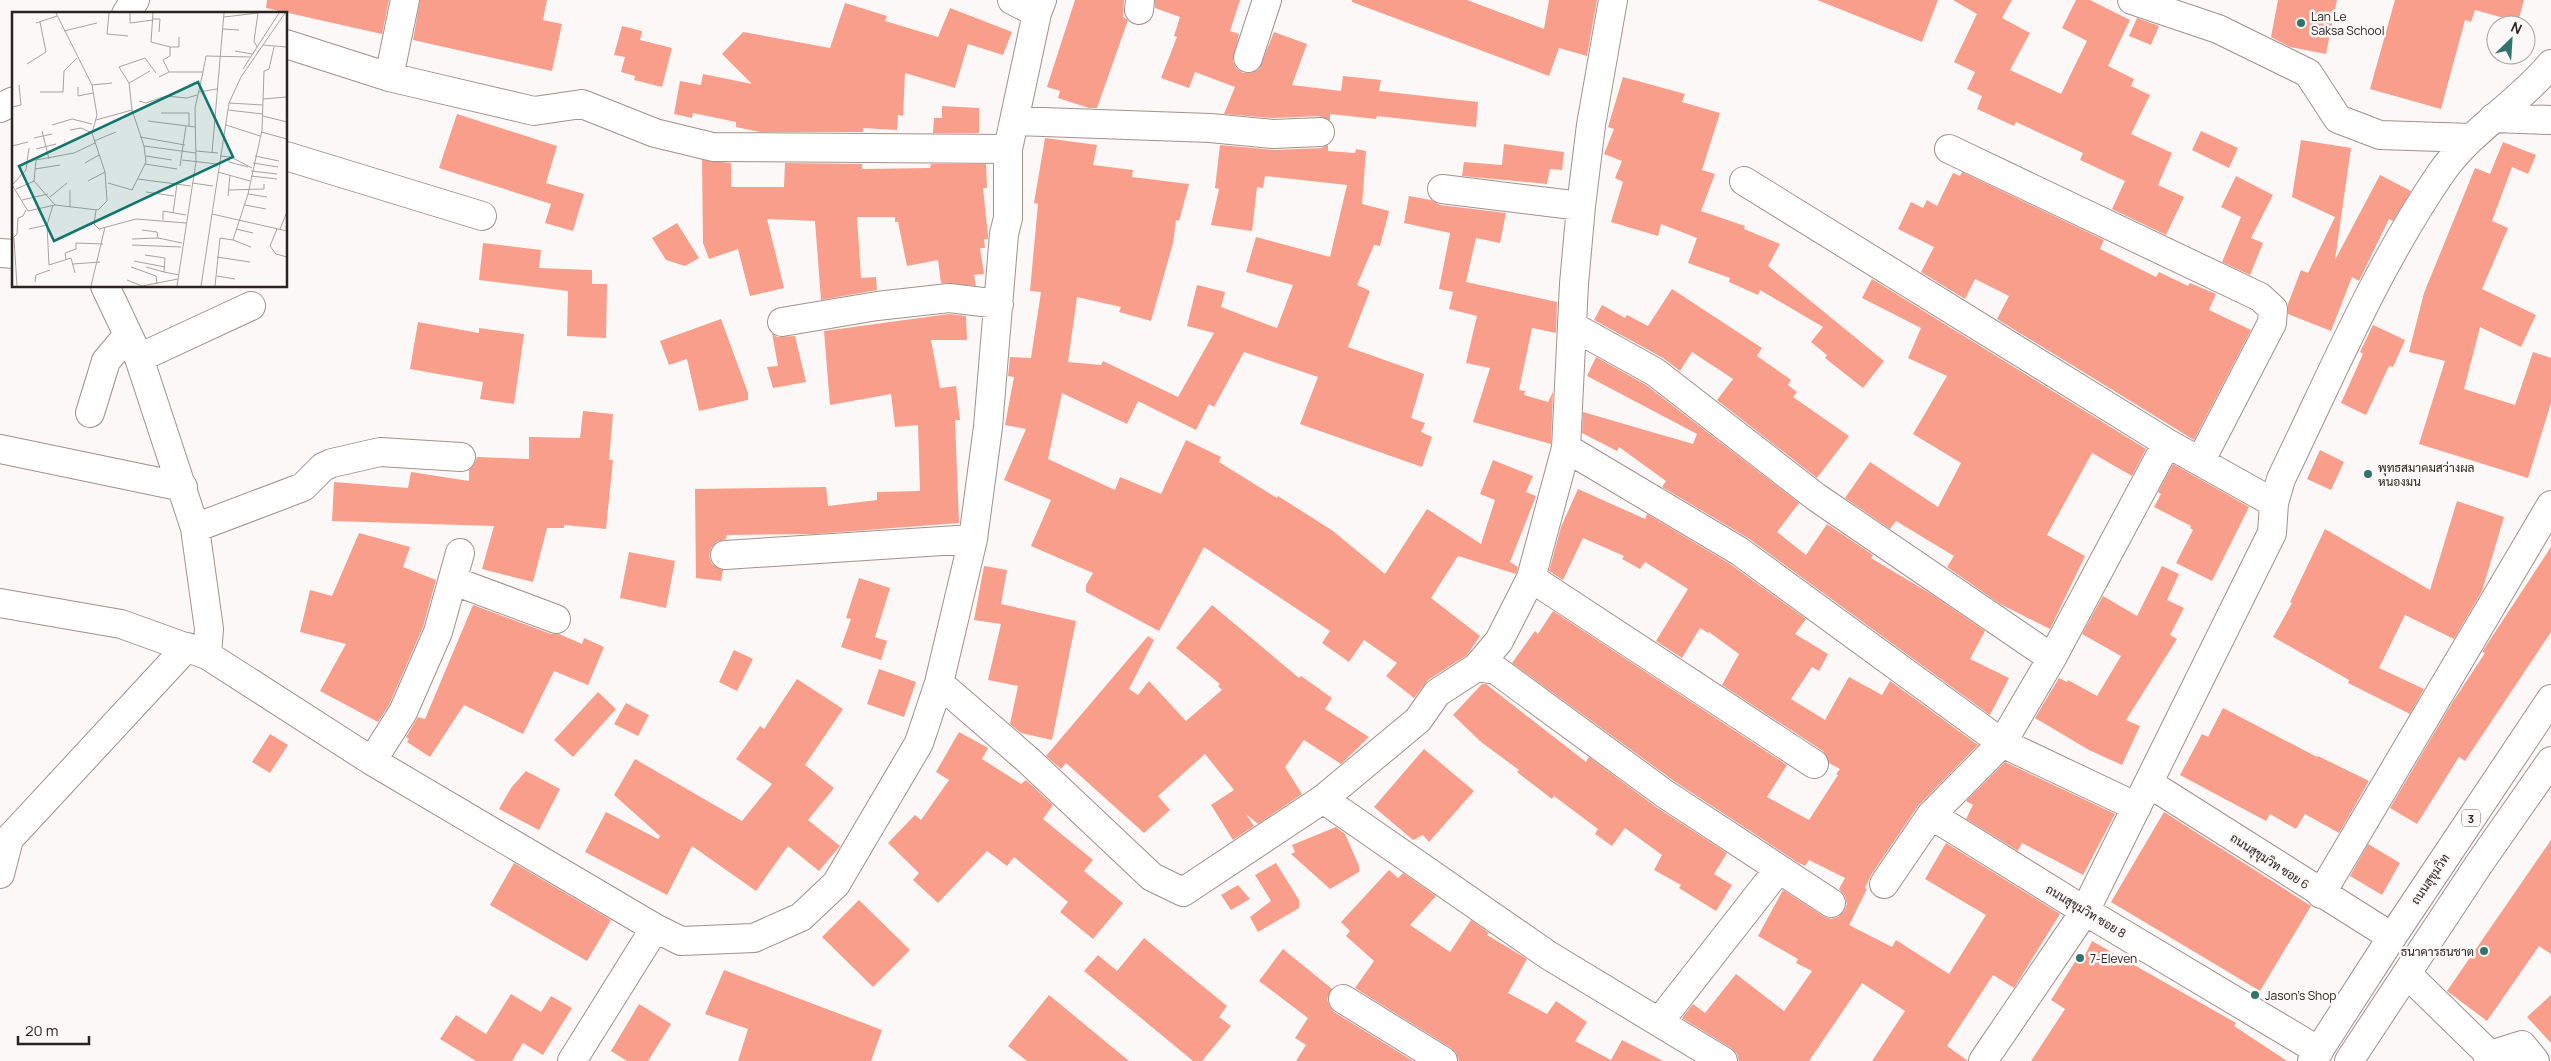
<svg xmlns="http://www.w3.org/2000/svg" width="2551" height="1061" viewBox="0 0 2551 1061" font-family="Manrope,Sarabun,sans-serif">
<style>
.building{fill:#f89e8a}
.lines{fill:none;stroke-linecap:round;stroke-linejoin:round}
.minor-casing{stroke:#a2908c;stroke-width:30}
.major-casing{stroke:#a2908c;stroke-width:30}
.minor{stroke:#fff;stroke-width:28}
.major{stroke:#fff;stroke-width:28}
.poi-dot{fill:#2f756c;stroke:#fcf8f7;stroke-width:2}
.labels{text-anchor:middle;dominant-baseline:central;stroke-width:5;stroke-linejoin:round;paint-order:stroke}
.shield{fill:#fcf8f7;stroke:#696361;stroke-width:1}
.shield-label{font-size:11px;font-weight:bold;fill:#2a2321}
.poi-label{font-size:12px;fill:#2a2321;stroke:#fcf8f7;text-anchor:start}
.street-label{font-size:12px;fill:#2a2321;stroke:#fcf8f7}
.inset-road{fill:none;stroke:#a8a3a1;stroke-width:1}
.view{fill:#0f766e;fill-opacity:0.15;stroke:#0f766e;stroke-width:2.5}
.inset-edge{fill:none;stroke:#2a2321;stroke-width:2.5}
</style>
<rect width="100%" height="100%" fill="#fcf8f7"/>
<path class="building" d="M267,0H389L382,34L266,8Z
M420,0H547L543,20L562,24L552,71L413,40Z
M1075,0H1124L1123,17L1128,20L1097,108H1089L1058,98L1060,91L1047,87Z
M1155,0H1240L1230,31L1239,34L1233,61L1236,68L1243,73H1251L1259,69L1274,32L1307,44L1292,85L1341,91L1343,76L1381,80L1379,91L1478,102L1476,127L1377,116L1376,119L1330,114V121L1319,116L1273,118L1224,114L1235,87L1195,72L1189,88L1161,78L1177,37L1174,36L1180,17L1155,8Z
M1352,0H1467L1544,29L1549,0H1597L1587,56L1559,48L1549,76L1352,2Z
M1817,0H1938L1922,42Z
M1953,0H2012L2002,18L2030,33L2010,70L2061,94L2087,41L2062,28L2076,0H2090L2130,20L2108,66L2134,79L2131,86L2150,95L2131,134L2172,153L2158,185L2184,197L2166,235L2112,209L2125,181L2080,160L2083,153L2016,122L2014,126L1977,109L1982,96L1967,89L1975,72L1954,62L1977,14Z
M2278,0H2337L2326,54L2290,47L2271,37Z
M2395,0H2524L2518,22L2475,10L2471,22L2465,20L2441,109L2370,89Z
M845,3L887,16L885,21L938,37L950,8L1012,32L1003,55L968,44L955,88L905,73L903,116L898,115L897,130L863,128V132H760L736,127V122L693,113L692,118L674,114L680,81L701,85L703,74L752,84L722,54L743,32L830,48Z
M2137,18L2159,26L2151,45L2129,36Z
M622,26L642,31L640,40L672,48L662,87L634,80L635,76L621,72L625,57L614,55Z
M1623,77L1685,94L1682,102L1720,113L1702,170L1715,174L1701,211L1745,226L1744,229L1780,244L1768,266L1884,361L1863,388L1825,358L1827,355L1811,342L1823,327L1760,290L1758,295L1729,282L1730,278L1688,263L1697,238L1661,224L1658,236L1611,222L1623,182L1615,178L1622,161L1604,154L1614,129L1608,127Z
M942,106L979,108V133H933L934,118H942Z
M457,114L557,146L546,183L584,194L573,231L545,223L551,204L439,168Z
M2201,131L2238,148L2229,168L2192,150Z
M1045,138L1097,145L1093,165L1133,170L1132,177L1189,184L1179,221L1176,220L1173,243L1151,321L1119,312L1121,307L1077,297L1068,362L1101,365L1103,361L1178,397L1214,333L1187,326L1197,285L1225,292L1221,307L1277,328L1293,285L1246,272L1256,237L1330,257L1347,185L1265,176L1263,188L1257,187L1252,231L1211,225L1219,189L1215,188L1220,145L1274,150L1321,148L1328,145V151L1355,153L1356,149L1366,151L1362,204L1389,211L1380,246L1374,245L1357,285L1370,291L1348,347L1424,374L1411,418L1425,423L1421,432L1432,437L1422,467L1300,424L1318,377L1244,352L1214,407L1209,404L1196,430L1138,401L1127,424L1062,393L1048,459L1115,490L1120,477L1161,494L1186,440L1221,457L1219,462L1277,498L1278,496L1333,531L1385,574L1427,509L1481,544L1495,500L1480,494L1493,460L1533,476L1526,492L1536,496L1510,562L1518,567L1516,574L1458,556L1431,598L1480,636L1467,655L1428,680L1414,698L1386,676L1397,663L1364,640L1349,662L1322,643L1330,631L1204,547L1159,631L1086,592V585L1093,573L1031,546L1051,500L1004,480L1026,429L1005,425L1014,377L1008,376L1010,357L1031,358L1041,292L1030,291L1038,204L1034,203Z
M2301,140L2351,148L2335,260L2380,175L2411,191L2393,221L2389,219L2359,281L2352,277L2331,331L2288,314V304L2301,270L2308,273L2335,217L2292,197Z
M2503,142L2536,155L2528,174L2512,167L2492,221L2508,228L2482,289L2536,315L2521,347L2480,327L2464,389L2515,405L2533,352L2551,358V403L2528,478L2419,444L2445,361L2409,352L2424,293L2475,168L2490,174Z
M1504,144L1564,152L1562,170L1550,169L1547,184L1462,176L1464,162L1502,165Z
M702,160L731,163V187H784L785,163L862,164V169L930,168L931,164H986L987,188H983L988,236V239H984L985,248H980L984,274L974,275L976,286L941,283L938,260L907,266L898,222H895V217H857L861,278L876,277L877,290L821,300L815,221L767,219L784,288L750,296L738,249L709,259L703,243Z
M1962,172L2104,240L2100,249L2156,277L2159,272L2188,286L2190,283L2216,294L2209,310L2251,330L2194,440L1997,319L2009,296L1975,279L1965,299L1921,272L1934,247L1898,229L1911,202L1923,208L1927,200L1937,206L1953,173L1960,176Z
M2236,176L2273,195L2251,238L2263,243L2250,275L2222,262L2241,217L2221,207Z
M1409,196L1431,200L1440,205L1506,213L1500,243L1476,238L1466,282L1557,302L1556,333L1532,328L1519,390L1525,391L1524,395L1548,402L1553,392L1551,444L1473,422L1490,368L1466,363L1477,316L1449,309L1453,292L1439,289L1450,233L1404,223Z
M677,223L699,258L685,266L666,260L652,238Z
M483,243L541,250L539,268L592,270V284H607L606,338L567,336L568,291L479,280Z
M1872,279L2146,449L2132,476L2092,453L2047,535L2085,556L2050,629L2000,604L1947,567L1954,556L1896,521L1890,529L1845,498L1870,462L1938,507L1961,463L1913,434L1947,376L1908,358L1921,328L1862,298Z
M1672,289L1762,348L1757,356L1791,380L1788,385L1797,392L1793,397L1849,436L1817,478L1717,400L1733,379L1692,352L1680,371L1663,358L1594,320L1602,305L1625,318L1627,315L1648,326Z
M949,314L966,316L967,340H931L940,388L956,386L960,420H955L959,523L814,534L727,535L726,539L717,542L711,548L709,556L712,564L723,570L721,581L696,578L695,489L826,487L828,506L877,500V492L920,491L918,425L895,427L891,394L830,405L824,331Z
M721,319L748,393V400L699,411L687,359L669,365L660,341Z
M418,322L479,333V328L524,334L514,404L480,399L483,382L410,369Z
M2373,325L2405,340L2393,367L2389,366L2366,415L2341,403L2363,354L2360,352Z
M772,333L777,337L795,336L806,382L773,388L767,367L778,366Z
M1596,357L1646,385L1799,503L1777,532L1806,555L1827,524L1873,555L1871,558L1931,594L1985,631L1970,659L2009,678L1990,715L1748,538L1662,487L1666,481L1619,447L1617,451L1582,433L1583,412L1693,444L1697,434L1587,376Z
M583,411L613,414L609,460H613L606,529L564,525V528H547L533,582L482,569L494,526L332,521L334,482L408,488L411,472L469,481V470L474,465L477,457L529,459V437L580,438Z
M2320,450L2344,462L2331,490L2307,479Z
M2173,464L2249,507L2212,581L2176,563L2193,530L2190,528L2191,526L2154,507L2161,494L2158,492Z
M1578,489L1645,519L1647,514L1730,564L1806,619L1795,634L1828,654L1819,671L1812,667L1791,699L1825,720L1849,677L1882,695L1890,681L1978,745L1918,806L1871,875L1865,888L1867,889L1849,925L1892,947L1896,940L1949,974L1986,915L1925,879L1946,843L2060,914L2014,988L1993,975L1947,1046L1968,1061H1872L1905,1011L1862,983L1809,1061H1739L1737,1054L1731,1048L1682,1018L1693,1004L1705,1013L1736,974L1784,1011L1812,971L1796,963L1798,959L1758,936L1783,890L1823,916L1831,919L1838,917L1844,911L1847,904L1845,896L1839,889L1845,878L1809,860L1805,866L1797,862L1674,781L1512,663L1535,631L1538,634L1553,611L1787,765L1767,797L1809,820L1838,775L1836,774L1840,769L1829,763L1823,751L1722,685L1739,654L1709,632L1708,633L1700,628L1682,658L1656,641L1688,589L1645,562L1640,569L1622,559L1624,556L1583,538L1563,580L1549,571L1561,527Z
M2457,501L2504,517L2482,591L2454,639L2405,615L2379,668L2424,689L2410,714L2348,683L2349,680L2273,637L2292,603L2290,602L2325,529L2430,590Z
M359,533L410,547L403,567L436,580L423,627L389,705L378,722L320,691L346,644L300,632L310,590L332,596Z
M2551,547V632L2465,761L2459,757L2417,824L2390,808L2452,703L2485,653L2482,652Z
M629,552L675,561L666,608L620,598Z
M984,566L1007,570L1001,604L1076,621L1052,740L1021,733L1010,724L1018,686L988,680L1001,624L974,620Z
M2162,566L2179,574L2167,600L2184,608L2170,635L2177,639L2126,720L2140,726L2122,765L2089,750L2035,718L2059,678L2067,682L2068,680L2097,696L2121,656L2082,634L2103,596L2137,616Z
M859,578L890,588L875,637L887,641L881,660L841,647L851,619L846,618Z
M473,605L551,634H559L582,644L584,638L604,647L588,685L554,671L523,734L464,705L430,757L407,742L409,739L406,737L418,717L425,719Z
M1212,605L1299,678L1301,676L1332,698L1325,709L1369,737L1341,764L1304,740L1285,767L1302,794L1258,824L1246,814L1254,826L1233,840L1211,805L1234,790L1205,754L1158,796L1170,810L1144,833L1066,763L1061,769L1046,756L1148,636L1154,640L1129,689L1138,695L1149,681L1186,721L1222,690L1218,686L1220,684L1176,648Z
M734,650L753,659L737,691L719,682Z
M879,669L916,682L904,717L867,704Z
M797,679L843,709L805,765L834,788L808,820L840,846L819,871L788,846L756,891L692,846L667,895L585,852L606,812L658,839L660,836L614,795L635,759L742,821L772,784L736,759L760,726L764,729Z
M1482,684H1486L1586,762L1589,757L1656,807L1727,853L1714,874L1732,885L1716,911L1679,888L1681,885L1654,870L1662,855L1625,828L1612,846L1595,834L1598,829L1554,796L1552,799L1517,772L1519,770L1481,742L1453,715Z
M598,692L616,709L573,757L554,740Z
M626,703L649,715L638,736L614,724Z
M2223,708L2317,757L2318,756L2369,781L2339,833L2305,814L2296,829L2270,814L2266,821L2180,775L2202,734L2208,737Z
M959,732L988,748L982,759L1021,784L1026,780L1053,805L1043,819L1093,860L1084,871L1123,903L1093,939L1060,912L1068,902L1014,857L1007,866L987,851L938,903L913,880L919,873L888,843L915,815L921,820L949,780L936,772Z
M270,734L288,745L270,773L252,762Z
M1424,749L1474,791L1429,842L1423,835L1413,840L1374,807Z
M2005,762L2115,814L2083,875L2022,843L2018,851L1966,819L1973,805L1966,801Z
M526,771L560,789L539,830L499,809L511,788Z
M2164,812L2311,906L2260,991L2111,902Z
M1336,827L1345,834L1359,866V872L1330,889L1291,854L1295,852L1292,845Z
M2551,840V954L2539,946L2487,1021L2447,991Z
M2368,844L2400,863L2382,895L2350,876Z
M514,863L611,920L587,961L490,905Z
M1276,863L1299,900V908L1258,932L1250,917L1271,901L1255,875Z
M1389,870L1398,878L1403,873L1436,896L1410,925L1450,952L1471,920L1489,933L1487,935L1527,959L1508,993L1547,1014L1556,1001L1587,1022L1575,1041L1611,1060L1622,1040L1663,1061H1459L1456,1053L1451,1048L1355,988L1374,961L1346,936L1350,931L1341,922Z
M1238,885L1250,899L1231,910L1221,895Z
M859,900L910,950L873,987L822,937Z
M1144,938L1227,1006L1219,1017L1231,1026L1202,1061H1193L1084,971L1098,955L1117,971Z
M2092,941L2236,1023L2234,1026L2287,1061H2031L2065,1009L2051,1000L2078,957L2083,959Z
M1283,949L1332,989L1327,999L1330,1007L1334,1012L1413,1061H1296L1306,1045L1295,1038L1308,1018L1259,981Z
M724,970L882,1030L871,1061H738L748,1029L705,1014Z
M511,994L541,1012L551,996L572,1008L543,1055L523,1043L512,1061H476L440,1039L456,1015L486,1034Z
M1049,995L1129,1061H1027L1008,1046Z
M2551,995V1043L2527,1017Z
M639,1004L671,1024L648,1061H627L611,1051Z"/>
<g class="lines">
<defs>
<path id="minor" d="M1012,0L1037,13
M2132,0L2218,29L2308,73L2338,119L2380,135L2471,138
M1139,10L1140,0
M126,14L135,0
M286,44L389,77L534,111L582,104L655,133L713,147L1008,149
M1248,58L1267,0
M389,77L405,0
M0,108L14,101
M2493,118L2551,120
M1014,121L1210,128L1273,134L1320,132
M1949,149L2260,297L2273,309L2272,323L2201,460
M286,156L482,216
M1744,181L2167,443L2274,503
M1442,189L1581,206
M0,253L14,254
M105,286L139,358L195,528L209,629L207,655
M782,322L877,306L949,298L999,304
M1574,327L1655,372L1816,497L2052,658
M139,358L251,306
M90,413L106,361L128,335
M1566,448L1739,551L2002,743L2137,807
M0,449L183,487
M195,528L303,487L323,467L332,463L380,452L461,457
M725,555L973,539
M1531,578L1814,764
M454,581L556,619
M0,603L121,624L207,655L372,761L655,928L681,941L754,938L801,917L836,884L919,743L939,683L973,539L988,427L1004,234L1008,218V149L1037,13L1042,0
M1477,667L1496,670L1665,794L1831,903
M939,683L1028,760L1152,877L1183,892L1323,799L1418,720L1437,693L1477,667L1499,641L1531,578L1566,448L1574,284L1581,206L1591,125L1613,0
M372,761L403,712L438,632L460,553
M2150,784L2392,937
M1323,799L1548,955L1723,1061
M1931,815L2085,911L2319,1051
M0,874L9,839L187,647
M1884,884L1931,815L2002,743L2052,658L2167,443
M2321,894L2551,505
M2407,974L2490,1055
M1343,999L1443,1061
M1659,1022L1778,870
M572,1061L655,928
M1983,1061L2085,911L2272,533L2274,503L2281,479C2331,376 2376,268 2441,173C2471,130 2518,104 2551,64
M2488,1061L2490,1055L2522,1045L2535,1061"/>
<path id="major" d="M2312,1061L2392,937L2551,699
M2349,1061L2479,864L2551,761"/>
</defs>
<use href="#minor" class="minor-casing"/>
<use href="#major" class="major-casing"/>
<use href="#minor" class="minor"/>
<use href="#major" class="major"/>
</g>
<g class="poi-dot">
<circle cx="2301" cy="23" r="5"/>
<circle cx="2368" cy="474" r="5"/>
<circle cx="2484" cy="951" r="5"/>
<circle cx="2080" cy="958" r="5"/>
<circle cx="2255" cy="995" r="5"/>
</g>
<g class="labels">
<rect class="shield" x="2462" y="809.5" width="18" height="17" rx="4"/>
<g class="shield-label">
<text x="2471" y="818">3</text>
</g>
<g class="poi-label">
<text x="2311" y="16">Lan Le<tspan x="2311" dy="14">Saksa School</tspan></text>
<text x="2378" y="467">พุทธสมาคมสว่างผล<tspan x="2378" dy="14">หนองมน</tspan></text>
<text x="2474" y="951" text-anchor="end">ธนาคารธนชาต</text>
<text x="2090" y="958">7-Eleven</text>
<text x="2265" y="995">Jason's Shop</text>
</g>
<g class="street-label">
<text transform="translate(2270 861) rotate(33)">ถนนสุขุมวิท ซอย 6</text>
<text transform="translate(2430 879) rotate(-56)">ถนนสุขุมวิท</text>
<text transform="translate(2086 911) rotate(31)">ถนนสุขุมวิท ซอย 8</text>
</g>
</g>
<g transform="translate(12 12)">
<rect width="275" height="275" fill="#fcf8f7"/>
<path class="inset-road" d="M97,1L95,22L116,24M118,1V11L141,8M141,1L139,30L158,35V44L151,48L157,60M212,5L246,1L242,29L245,35M141,7H148L147,20M24,11L45,4M211,17L227,18M52,19L85,11M251,33L275,35M158,35H167V25M223,39L240,42M15,52L34,40L28,10M231,57L267,1M191,60L194,44L238,45M147,65L157,60H191L183,96L184,150L165,274M117,71L138,59M80,73L100,71M66,75V84L81,81M28,80H51L52,59L65,46M187,80L205,77M251,87L275,85M127,89L134,91L154,84L175,86L185,83M217,91L251,93M0,95L9,93L7,73M216,98L251,102M149,101H177V114M251,104L275,110M84,108L120,98M136,109L183,115M40,113L60,107L80,112M214,113L248,124M58,118L69,116L80,121M30,119L37,147M249,120L275,127M128,125L173,133M22,126L40,122M82,129L104,120M0,134L16,130M132,134L184,141M24,137L44,132M184,139L206,141M200,141L212,1M134,144L160,148M208,144L219,145L240,156M243,144L267,149M217,146V150L236,155M170,148L205,152M73,151L87,143M241,151L266,155M133,152L165,157M168,154L174,114M23,157L48,153M239,159L265,162M206,160L238,169M239,164L265,167M126,167L179,174M22,169L43,193M76,169L93,160M96,171L120,178L134,150L132,134L120,98L117,71L107,55L133,46L144,61M180,171L201,174M0,173L16,199L43,193L86,198L95,189L93,160L80,121L85,103L80,73L44,1M0,173L14,158L17,136M4,177L22,169L24,148L62,141L83,131M58,178V195M217,178L252,177V172M134,180L162,184M236,182L255,185M216,184L218,163M38,185L55,171M10,188L36,182M41,193L35,213L37,253L59,246L63,261M233,193L254,197M84,198L82,212L87,217L124,207L174,211M161,201L165,172M200,202L275,219M151,208V199L174,203M17,217L35,213M224,217L241,221M265,217L258,234L264,242L275,245M268,217L275,200M130,218L145,220L146,226M1,226L5,222L6,206L11,204L14,198M2,226L5,274M120,227L146,226L170,231M221,228L239,235M120,233L169,235M133,243L153,246L152,260L167,263M205,245L238,250M54,247L53,241L64,237V231L91,232M122,249L153,255M61,252L88,250M119,255L144,264L145,272M134,255L152,260M205,264L223,267M115,268L130,274L166,267M23,270L24,263L38,258M79,274L93,215M189,274L217,91L229,65L273,1M203,274L208,226L221,228L236,182L250,118L252,59L257,57L262,35"/>
<path class="view" d="M186,70L221,145L42,229L7,154Z"/>
<rect width="275" height="275" class="inset-edge"/>
</g>
<g transform="translate(2511 40) rotate(25)"><circle r="24" fill="#fcf8f7" stroke="#a8a3a1"/>
<path d="M0-4L9 19L0 12L-9 19Z" fill="#2f756c"/>
<text y="-8" font-size="14" font-weight="bold" text-anchor="middle" fill="#2a2321">N</text>
</g>
<path d="M18 1036v8h71v-8" fill="none" stroke="#2a2321" stroke-width="2.5"/>
<text x="25" y="1036" font-size="15" fill="#2a2321" stroke="#fcf8f7" stroke-width="4" paint-order="stroke">20 m</text>
</svg>
